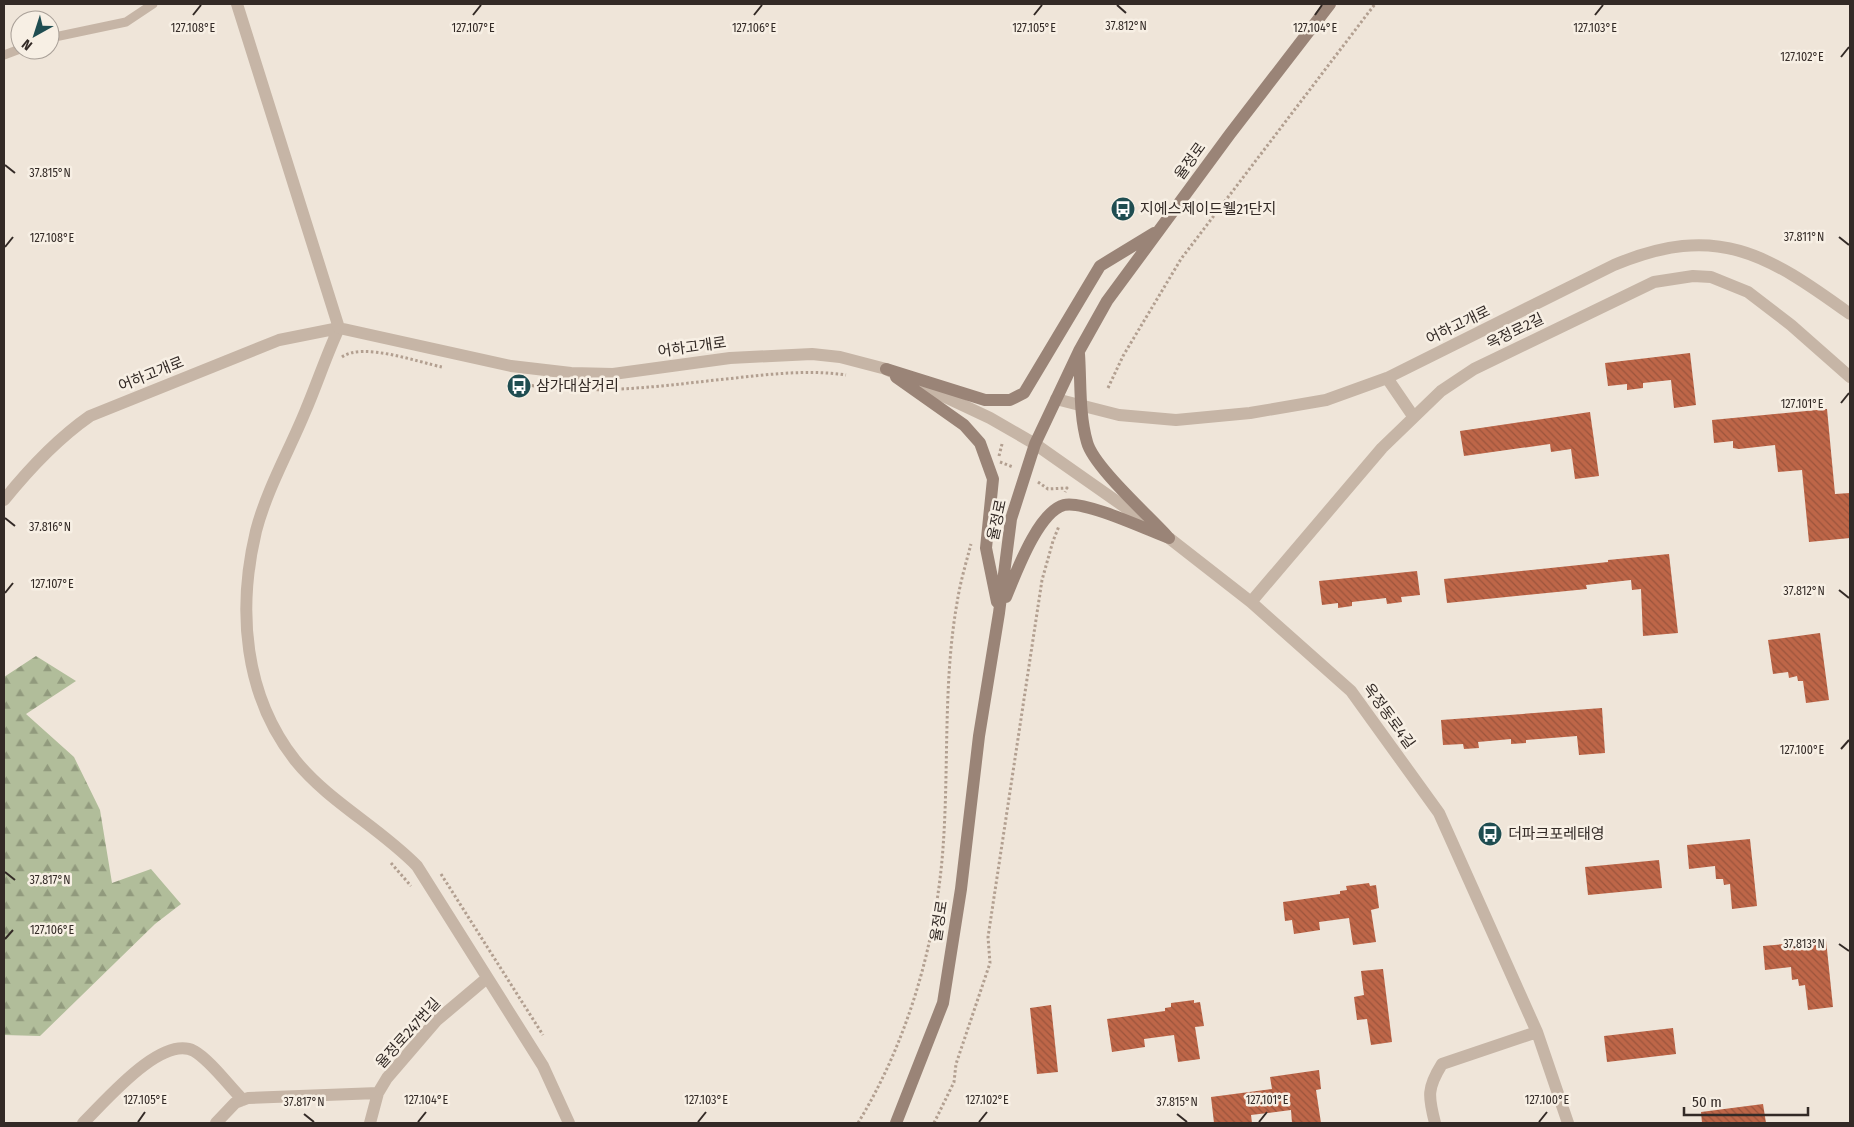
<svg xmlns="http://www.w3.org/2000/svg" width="1854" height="1127" viewBox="0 0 1854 1127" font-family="'Fira Sans Condensed','Noto Sans KR',sans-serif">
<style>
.forest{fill:url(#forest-firs)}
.building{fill:url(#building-back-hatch)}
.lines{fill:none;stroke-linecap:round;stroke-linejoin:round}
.path{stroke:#b29f90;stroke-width:3;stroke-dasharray:2.5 2.5;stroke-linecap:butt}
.service{stroke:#c6b5a6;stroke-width:9}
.minor{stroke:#c6b5a6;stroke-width:12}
.tertiary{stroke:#c6b5a6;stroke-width:12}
.secondary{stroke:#9a8477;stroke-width:12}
.ticks{fill:none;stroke:#332a26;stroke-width:2}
.labels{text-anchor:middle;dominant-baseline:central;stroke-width:5;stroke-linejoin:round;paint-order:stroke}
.street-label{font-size:15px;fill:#332a26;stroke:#f7efe4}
.poi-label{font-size:15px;fill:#332a26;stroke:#f7efe4;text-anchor:start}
.ticks-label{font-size:12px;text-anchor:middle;fill:#332a26;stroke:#f7efe4;stroke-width:5;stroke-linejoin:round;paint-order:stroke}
</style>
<defs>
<pattern id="forest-firs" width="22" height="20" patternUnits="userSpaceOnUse" patternTransform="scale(1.25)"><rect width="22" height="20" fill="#b1bd9a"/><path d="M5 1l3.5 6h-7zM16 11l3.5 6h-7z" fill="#919a7d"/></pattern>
<pattern id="building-back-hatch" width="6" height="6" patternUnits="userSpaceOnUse" patternTransform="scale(1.25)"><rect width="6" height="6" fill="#be6648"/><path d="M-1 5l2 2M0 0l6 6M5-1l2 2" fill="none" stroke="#9b543c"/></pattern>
</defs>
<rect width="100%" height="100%" fill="#efe5d9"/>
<path class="forest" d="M36,656L76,681L26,714L74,757L100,810L112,883L151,869L181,904L155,924L40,1036L4,1035V677Z"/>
<path class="building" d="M1690,353L1696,405L1674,408L1671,380L1643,383V388L1627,390V384L1608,386L1605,363Z
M1827,409L1835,494L1850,493V538L1809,542L1802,470L1778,472L1775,445L1739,449L1733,448V441L1714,443L1712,420Z
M1590,412L1599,476L1575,479L1571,449L1551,452L1550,444L1464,456L1460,431Z
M1669,554L1678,633L1643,636L1641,589L1632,590L1631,580L1586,585L1587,589L1447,603L1444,579L1608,562V560Z
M1417,571L1420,595L1401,597L1402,602L1387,604L1386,598L1352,602V606L1338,608V603L1322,605L1319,581Z
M1820,633L1829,700L1806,703L1803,681H1798L1797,676L1789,678L1788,672L1773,674L1768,640Z
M1602,708L1605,753L1579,755L1577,736L1526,740V743L1511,744V739L1478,742L1479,748L1464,749L1463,744L1443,745L1441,720Z
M1750,839L1757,906L1732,909L1730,884L1724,885L1723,879H1716L1715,866L1689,869L1687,845Z
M1659,860L1662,888L1588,895L1585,867Z
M1369,883L1370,886L1376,885L1379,908L1371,910L1376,942L1353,945L1349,918L1319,922L1320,930L1294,934L1292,920L1285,921L1283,902L1340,894V891L1347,890L1346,886Z
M1826,940L1833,1007L1808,1010L1805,985L1799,986L1798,979L1792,980L1791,967L1765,970L1763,946Z
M1383,969L1392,1042L1371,1045L1367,1019L1357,1020L1354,997L1364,995L1361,971Z
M1194,1000V1003L1200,1002L1204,1026L1195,1027L1200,1059L1178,1062L1174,1035L1144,1039L1145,1047L1112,1052L1107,1019L1165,1011V1008L1171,1007V1003Z
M1051,1005L1058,1072L1037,1074L1030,1008Z
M1673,1028L1676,1054L1607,1062L1604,1036Z
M1319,1070L1321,1089L1316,1090L1321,1123H1292L1291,1110L1251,1115L1252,1123H1214L1211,1097L1272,1089L1270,1077Z
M1763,1104L1766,1123H1702L1701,1112Z"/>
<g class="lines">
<path class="path" d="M342,357C362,342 418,362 442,367
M512,382C583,397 653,387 725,379C766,375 805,369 846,375
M1108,388L1123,356L1181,259L1375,4
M999,456L1002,444
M1000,462L1013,467
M1038,482L1048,489L1067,488L1065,492
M391,863L411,886
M441,874L543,1035
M858,1123C908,1041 936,943 943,848C949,767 943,683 957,603C960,583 966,563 971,544
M934,1123L954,1082L956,1064L990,963L988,937L1042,580L1053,541L1059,526"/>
<path class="service" d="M50,38L126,22L153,4
M4,55L20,49"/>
<path class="minor" d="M339,328C326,356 317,384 305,412C289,451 267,489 256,531C237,610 244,695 295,760C329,802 379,827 417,866L543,1066L569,1123
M1387,378L1413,416
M1056,399L1119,415L1176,420L1250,413L1326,400L1387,378L1614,265C1717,222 1767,254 1850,314
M1035,444L1169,538L1251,602L1351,691L1439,813L1537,1032L1568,1123
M4,500C29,469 57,439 90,416L279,340L339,328
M1251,602L1382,448L1441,391L1474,369L1654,282L1693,276L1711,277L1748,292L1791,325L1850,377
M83,1123C104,1103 161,1034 194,1051C210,1060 229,1086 243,1100
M216,1123L235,1103L248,1098L378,1093
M370,1123L378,1093L387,1078L436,1021L487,978
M1435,1123C1428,1096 1427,1088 1442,1064L1537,1032"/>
<path class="tertiary" d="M237,4L339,328L511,366L571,373L613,374L730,358L812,354L840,357L886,369L990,418L1035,444"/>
<path class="secondary" d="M1079,354C1081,383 1079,414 1087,442C1093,466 1148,515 1167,536
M886,369L985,400H1010L1024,393L1100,266L1154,233
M896,377L964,425L980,443L993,479L986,548L997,602
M1006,597C1016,573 1038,512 1064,505C1084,500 1148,530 1169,538
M896,1123L943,1003L961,889L979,736L999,613L1011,519L1035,444L1079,351L1107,301L1230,134L1330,4"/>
</g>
<path class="ticks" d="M1117,5L1126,13M193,15L201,5M473,15L481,5M754,15L762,5M1034,15L1042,5M1315,15L1322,5M1595,15L1603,5M1841,57L1849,47M5,165L15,173M1839,237L1849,245M5,247L13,237M1841,403L1849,393M5,518L15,526M1839,590L1849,598M5,593L13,583M1841,749L1849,740M5,872L15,880M5,939L13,930M1839,944L1849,951M304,1114L314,1122M1177,1114L1187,1122M138,1122L145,1112M418,1122L426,1112M698,1122L706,1112M979,1122L987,1112M1259,1122L1267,1112M1539,1122L1547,1112"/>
<defs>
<symbol id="bus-disc" viewBox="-11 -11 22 22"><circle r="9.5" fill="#1f4d51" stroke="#f7efe4"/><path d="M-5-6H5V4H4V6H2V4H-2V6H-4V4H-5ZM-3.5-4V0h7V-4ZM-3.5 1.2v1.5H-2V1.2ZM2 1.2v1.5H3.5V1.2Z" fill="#fff"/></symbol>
</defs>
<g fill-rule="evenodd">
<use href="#bus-disc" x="1109" y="195" width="28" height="28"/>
<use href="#bus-disc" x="505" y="372" width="28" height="28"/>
<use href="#bus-disc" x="1476" y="820" width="28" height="28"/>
</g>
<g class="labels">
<g class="street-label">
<text transform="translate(1190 161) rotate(-54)">율정로</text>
<text transform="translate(1458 325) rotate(-26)">어하고개로</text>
<text transform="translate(1515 331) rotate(-26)">옥정로2길</text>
<text transform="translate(692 347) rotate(-8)">어하고개로</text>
<text transform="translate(151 374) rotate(-22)">어하고개로</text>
<text transform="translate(997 520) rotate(-78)">율정로</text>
<text transform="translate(1389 716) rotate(54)">옥정동로4길</text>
<text transform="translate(939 921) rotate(-81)">율정로</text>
<text transform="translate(408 1033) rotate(-48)">율정로247번길</text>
</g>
<g class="poi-label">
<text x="1140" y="209">지에스제이드웰21단지</text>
<text x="536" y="386">삼가대삼거리</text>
<text x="1508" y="834">더파크포레태영</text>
</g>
</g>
<g class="ticks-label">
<text x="1126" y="30">37.812°N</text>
<text x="193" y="32">127.108°E</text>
<text x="473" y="32">127.107°E</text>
<text x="754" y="32">127.106°E</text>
<text x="1034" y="32">127.105°E</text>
<text x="1315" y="32">127.104°E</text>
<text x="1595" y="32">127.103°E</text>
<text x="1802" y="61">127.102°E</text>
<text x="50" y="177">37.815°N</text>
<text x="1804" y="241">37.811°N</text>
<text x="52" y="242">127.108°E</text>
<text x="1802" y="408">127.101°E</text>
<text x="50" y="531">37.816°N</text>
<text x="52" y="588">127.107°E</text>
<text x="1804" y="595">37.812°N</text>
<text x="1802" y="754">127.100°E</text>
<text x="50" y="884">37.817°N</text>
<text x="52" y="934">127.106°E</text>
<text x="1804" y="948">37.813°N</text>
<text x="145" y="1104">127.105°E</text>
<text x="426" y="1104">127.104°E</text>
<text x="706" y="1104">127.103°E</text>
<text x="987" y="1104">127.102°E</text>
<text x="1267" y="1104">127.101°E</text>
<text x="1547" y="1104">127.100°E</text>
<text x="304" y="1106">37.817°N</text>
<text x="1177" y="1106">37.815°N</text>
</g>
<rect width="1854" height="1127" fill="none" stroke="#332a26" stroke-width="10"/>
<g transform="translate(35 35) rotate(219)"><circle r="24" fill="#f7efe4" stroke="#a9a098"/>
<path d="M0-4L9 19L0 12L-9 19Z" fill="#1f4d51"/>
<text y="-8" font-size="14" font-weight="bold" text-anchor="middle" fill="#332a26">N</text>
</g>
<path d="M1684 1107v8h124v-8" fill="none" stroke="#332a26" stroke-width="2.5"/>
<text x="1692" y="1107" font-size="15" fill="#332a26" stroke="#f7efe4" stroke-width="4" paint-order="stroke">50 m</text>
</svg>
